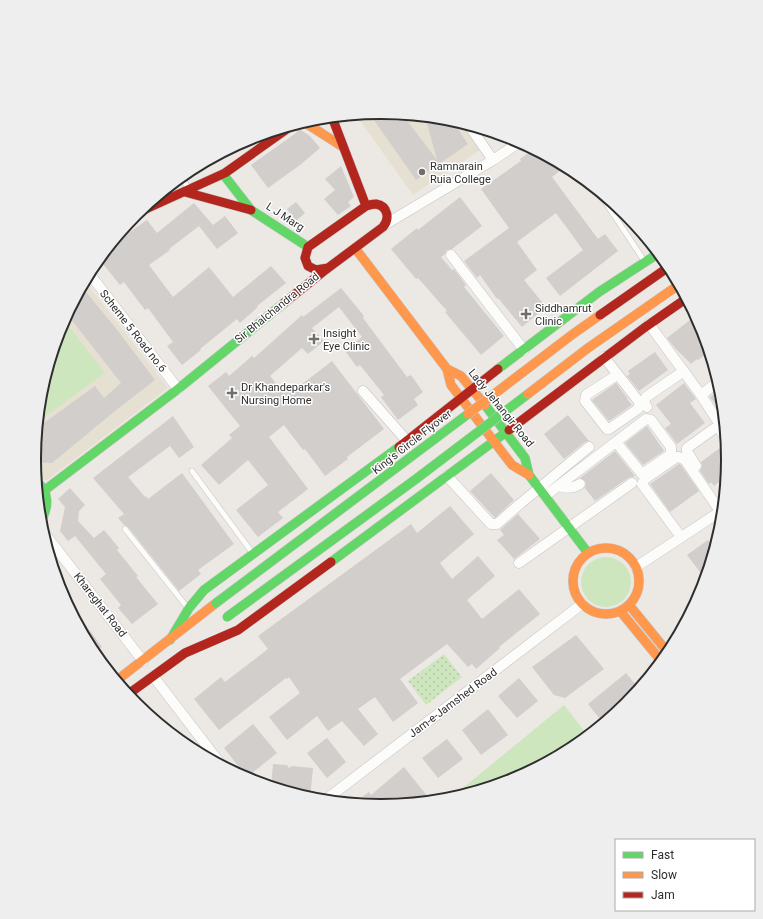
<svg xmlns="http://www.w3.org/2000/svg" width="763" height="919" viewBox="0 0 763 919" font-family="Roboto,sans-serif">
<style>
.education{fill:#e6e0d3}
.grass{fill:url(#grass-dots)}
.park{fill:#cee6be}
.building{fill:#d1cecb}
.lines{fill:none;stroke-linecap:round;stroke-linejoin:round}
.lane-casing{stroke:#c5c4c5;stroke-width:6}
.street-casing{stroke:#c5c4c5;stroke-width:11}
.fast-casing{stroke:#c5c4c5;stroke-width:10}
.slow-casing{stroke:#c5c4c5;stroke-width:10}
.jam-casing{stroke:#c5c4c5;stroke-width:10}
.lane{stroke:#fcfcfb;stroke-width:5}
.street{stroke:#fcfcfb;stroke-width:10}
.fast{stroke:#63d668;stroke-width:9}
.slow{stroke:#ff974d;stroke-width:9}
.jam{stroke:#b3261e;stroke-width:9}
.fast-bridge-casing{stroke:#c6c5c4;stroke-width:10;stroke-linecap:butt}
.slow-bridge-casing{stroke:#c6c5c4;stroke-width:10;stroke-linecap:butt}
.jam-bridge-casing{stroke:#c6c5c4;stroke-width:10;stroke-linecap:butt}
.fast-bridge{stroke:#63d668;stroke-width:9}
.slow-bridge{stroke:#ff974d;stroke-width:9}
.jam-bridge{stroke:#b3261e;stroke-width:9}
.poi-dot{fill:#706f6e;stroke:#fff;stroke-width:1.5}
.labels{text-anchor:middle;dominant-baseline:central;stroke-width:3;stroke-linejoin:round;paint-order:stroke}
.poi-label{font-size:11px;fill:#2e2e2e;stroke:#fff;text-anchor:start}
.street-label{font-size:11px;fill:#2e2e2e;stroke:#fff}
.rim{fill:none;stroke:#2e2e2e;stroke-width:2}
</style>
<defs>
<pattern id="grass-dots" width="8" height="8" patternUnits="userSpaceOnUse"><rect width="8" height="8" fill="#cee6be"/><path d="M2 2h.1M6 6h.1" fill="none" stroke="#b1c6a4" stroke-width="1.8" stroke-linecap="round"/></pattern>
</defs>
<rect width="100%" height="100%" fill="#ece8e4"/>
<path class="education" d="M382,112L450,119L460,122L482,149L413,195L356,115Z
M85,281L168,388L46,481L35,473L34,459L41,391L61,326Z"/>
<path class="grass" d="M444,654L462,677L426,705L408,681Z"/>
<path class="park" d="M64,320L105,373L38,422L41,391L61,326Z
M581 582a25 25 0 1 1 50 0a25 25 0 1 1-50 0Z
M564,705L589,737L574,749L514,781L447,801Z"/>
<path class="building" d="M382,112L402,114L437,160L425,116L451,119L468,144L416,180L369,113Z
M299,129L310,136L320,148L300,165L268,188L251,165L296,133Z
M534,149L566,166L552,177L598,239L605,234L618,251L560,296L546,278L583,250L556,213L517,242L537,270L524,280L546,307L522,327L498,298L497,299L480,275L477,278L464,261L509,228L481,189L521,161L520,159Z
M341,166L354,197L348,202L351,206L338,215L324,199L335,190L325,179Z
M460,197L482,226L452,249L447,250L445,254L441,257L452,270L454,269L466,285L464,287L504,336L481,355L445,312L447,311L418,278L416,279L391,249L417,228L418,230Z
M296,202L305,213L296,221L287,209Z
M194,203L213,225L225,216L238,233L217,249L199,226L169,249L170,250L149,265L173,297L209,267L233,297L271,266L286,283L257,306L258,307L240,323L237,319L200,349L201,350L182,365L167,346L173,342L148,308L145,310L124,282L120,285L99,259L115,239L117,241L147,220L157,233Z
M82,287L118,331L155,380L115,411L52,463L34,462L37,428L95,386L104,398L121,383L67,314Z
M341,288L364,316L363,318L407,377L411,375L423,392L414,399L418,405L398,420L381,397L384,395L360,365L357,367L345,351L362,337L339,307L312,328L324,341L308,354L302,348L270,376L284,393L294,385L297,388L332,361L384,429L347,457L348,459L325,476L305,449L303,450L284,425L269,437L308,489L278,512L283,518L258,537L236,510L268,485L248,460L219,485L201,465L232,438L229,435L240,426L208,386L226,372L229,376L252,356L254,358L302,315L303,317Z
M695,316L703,327L706,339L699,344L706,354L698,360L697,359L691,364L675,348L667,338Z
M655,352L668,370L639,391L627,376L630,374L628,371Z
M616,383L628,399H627L632,405L609,421L592,400Z
M684,383L696,399L690,403L705,423L677,444L665,428L671,424L656,405Z
M721,389L722,392L725,417L710,397Z
M568,415L589,441L585,442L564,459L544,434Z
M173,416L194,447L179,458L170,446L128,477L145,497L146,496L148,499L182,473L234,544L198,570L201,574L179,591L128,527L124,525L118,518L124,514L93,478Z
M647,426L664,451L643,465L625,443Z
M724,445H728L729,460L727,476L714,486L711,482L709,484L700,471L702,466L701,462Z
M615,451L635,476L628,478L595,501L585,488L586,484L585,481L580,478Z
M679,464L681,465L699,491L670,512L650,484Z
M491,473L514,500L495,518L470,491Z
M70,488L85,505L79,511L78,521L94,538L104,530L119,548L117,550L138,576L136,577L158,604L132,624L118,608L121,605L100,579L106,574L75,536L68,541L60,531L65,507L58,499Z
M450,506L474,534L440,563L452,579L478,556L495,576L467,600L482,619L519,589L540,614L499,647L500,648L476,669L472,664L468,667L447,644L400,679L418,703L393,722L375,697L358,709L378,734L364,746L342,721L328,731L317,716L287,740L269,717L300,693L289,677L287,679L286,678L219,730L194,699L221,677L225,682L268,649L258,636L411,524L417,533Z
M518,514L540,539L514,559L497,540L504,535L500,530Z
M708,540L716,550L706,580L687,555Z
M79,616L102,647L93,654L75,619Z
M576,635L604,669L565,698L554,695L532,667Z
M626,673L640,690L627,705L604,724L588,704Z
M519,678L538,701L517,718L498,696Z
M488,709L508,735L481,755L462,730Z
M253,724L277,753L247,777L224,748Z
M327,738L346,762L327,778L307,753Z
M447,739L463,759L438,778L422,758Z
M273,764L287,765L289,768L292,766L313,768L310,798L303,797L271,787Z
M404,767L432,802L381,807L353,804L369,792L371,795Z"/>
<g class="lines">
<defs>
<path id="lane" d="M181,177L189,189
M596,188L643,259
M192,471L251,551
M125,529L187,607"/>
<path id="street" d="M468,124L493,160
M386,224L493,160L520,142
M451,255L524,350
M89,273L178,389
M649,324L701,395L717,420
M604,357L640,403L638,409L609,429H607L585,401L586,395L617,375
M363,391L407,441
M701,395L719,381
M647,407L644,403L646,397L684,371
M696,466L687,451V448L715,428H719L727,439
M447,476L491,524H497L521,503L589,447
M558,486C567,488 572,489 580,484
M545,496C579,470 612,445 646,419L651,420L671,447V452L670,455L642,474L616,442
M717,514L723,522
M42,530L143,661
M681,537L642,484L645,479L677,457H679L685,460L720,511
M519,563L632,483
M636,567L724,509
M153,676L223,767
M324,801L582,604"/>
<path id="fast" d="M223,174L251,210L308,247
M498,369L599,292L659,253
M485,405L525,458L529,475L588,553
M36,481C50,492 49,508 40,522
M45,490L178,389L284,303
M331,562L509,430
M170,640L189,608L204,590L399,447"/>
<path id="slow" d="M304,122L343,147
M355,248L447,369L461,376L485,405
M447,369L451,385L512,465L529,475
M573 581a33 33 0 1 1 66 0a33 33 0 1 1-66 0Z
M630,606L669,654
M621,612L662,662
M116,681L216,603"/>
<path id="jam" d="M332,117L366,206
M185,192L251,210
M137,213L225,173L291,126
M284,303L324,271L383,227C390,219 388,206 376,204C373,204 369,205 366,206L308,247L305,258L308,266L316,270L328,268
M509,430L644,328L687,298
M399,447L498,369
M127,695L185,653L238,630L331,562"/>
</defs>
<use href="#lane" class="lane-casing"/>
<use href="#street" class="street-casing"/>
<use href="#fast" class="fast-casing"/>
<use href="#slow" class="slow-casing"/>
<use href="#jam" class="jam-casing"/>
<use href="#lane" class="lane"/>
<use href="#street" class="street"/>
<use href="#fast" class="fast"/>
<use href="#slow" class="slow"/>
<use href="#jam" class="jam"/>
<defs>
<path id="fast-bridge" d="M216,603L468,414
M227,617L416,479L528,394"/>
<path id="slow-bridge" d="M528,394L588,348L680,284
M468,414L573,334L600,315"/>
<path id="jam-bridge" d="M600,315L670,266"/>
</defs>
<use href="#fast-bridge" class="fast-bridge-casing"/>
<use href="#slow-bridge" class="slow-bridge-casing"/>
<use href="#jam-bridge" class="jam-bridge-casing"/>
<use href="#fast-bridge" class="fast-bridge"/>
<use href="#slow-bridge" class="slow-bridge"/>
<use href="#jam-bridge" class="jam-bridge"/>
</g>
<g class="poi-dot">
<circle cx="422" cy="172" r="4"/>
<path d="M524 308h4v4h4v4h-4v4h-4v-4h-4v-4h4z"/>
<path d="M312 333h4v4h4v4h-4v4h-4v-4h-4v-4h4z"/>
<path d="M230 387h4v4h4v4h-4v4h-4v-4h-4v-4h4z"/>
</g>
<g class="labels">
<g class="poi-label">
<text x="430" y="166">Ramnarain<tspan x="430" dy="13">Ruia College</tspan></text>
<text x="535" y="308">Siddhamrut<tspan x="535" dy="13">Clinic</tspan></text>
<text x="323" y="333">Insight<tspan x="323" dy="13">Eye Clinic</tspan></text>
<text x="241" y="387">Dr Khandeparkar's<tspan x="241" dy="13">Nursing Home</tspan></text>
</g>
<g class="street-label">
<text transform="translate(285 217) rotate(33)">L J Marg</text>
<text transform="translate(277 308) rotate(-39)">Sir Bhalchandra Road</text>
<text transform="translate(133 331) rotate(52)">Scheme 5 Road no.6</text>
<text transform="translate(501 408) rotate(51)">Lady Jehangir Road</text>
<text transform="translate(412 442) rotate(-38)">King's Circle Flyover</text>
<text transform="translate(100 605) rotate(52)">Khareghat Road</text>
<text transform="translate(453 703) rotate(-37)">Jam-e-Jamshed Road</text>
</g>
</g>
<path d="M0 0H763V919H0ZM41 459a340 340 0 1 1 680 0a340 340 0 1 1-680 0Z" fill="#eee" fill-rule="evenodd"/>
<path class="rim" d="M41 459a340 340 0 1 1 680 0a340 340 0 1 1-680 0Z"/>
<rect x="615" y="839" width="140" height="72" fill="#ffffff" stroke="#ababab"/>
<rect x="623" y="852" width="20" height="6" fill="#63d668" stroke="#ababab"/>
<text x="651" y="859" font-size="12" fill="#2e2e2e">Fast</text>
<rect x="623" y="872" width="20" height="6" fill="#ff974d" stroke="#ababab"/>
<text x="651" y="879" font-size="12" fill="#2e2e2e">Slow</text>
<rect x="623" y="892" width="20" height="6" fill="#b3261e" stroke="#ababab"/>
<text x="651" y="899" font-size="12" fill="#2e2e2e">Jam</text>
</svg>
